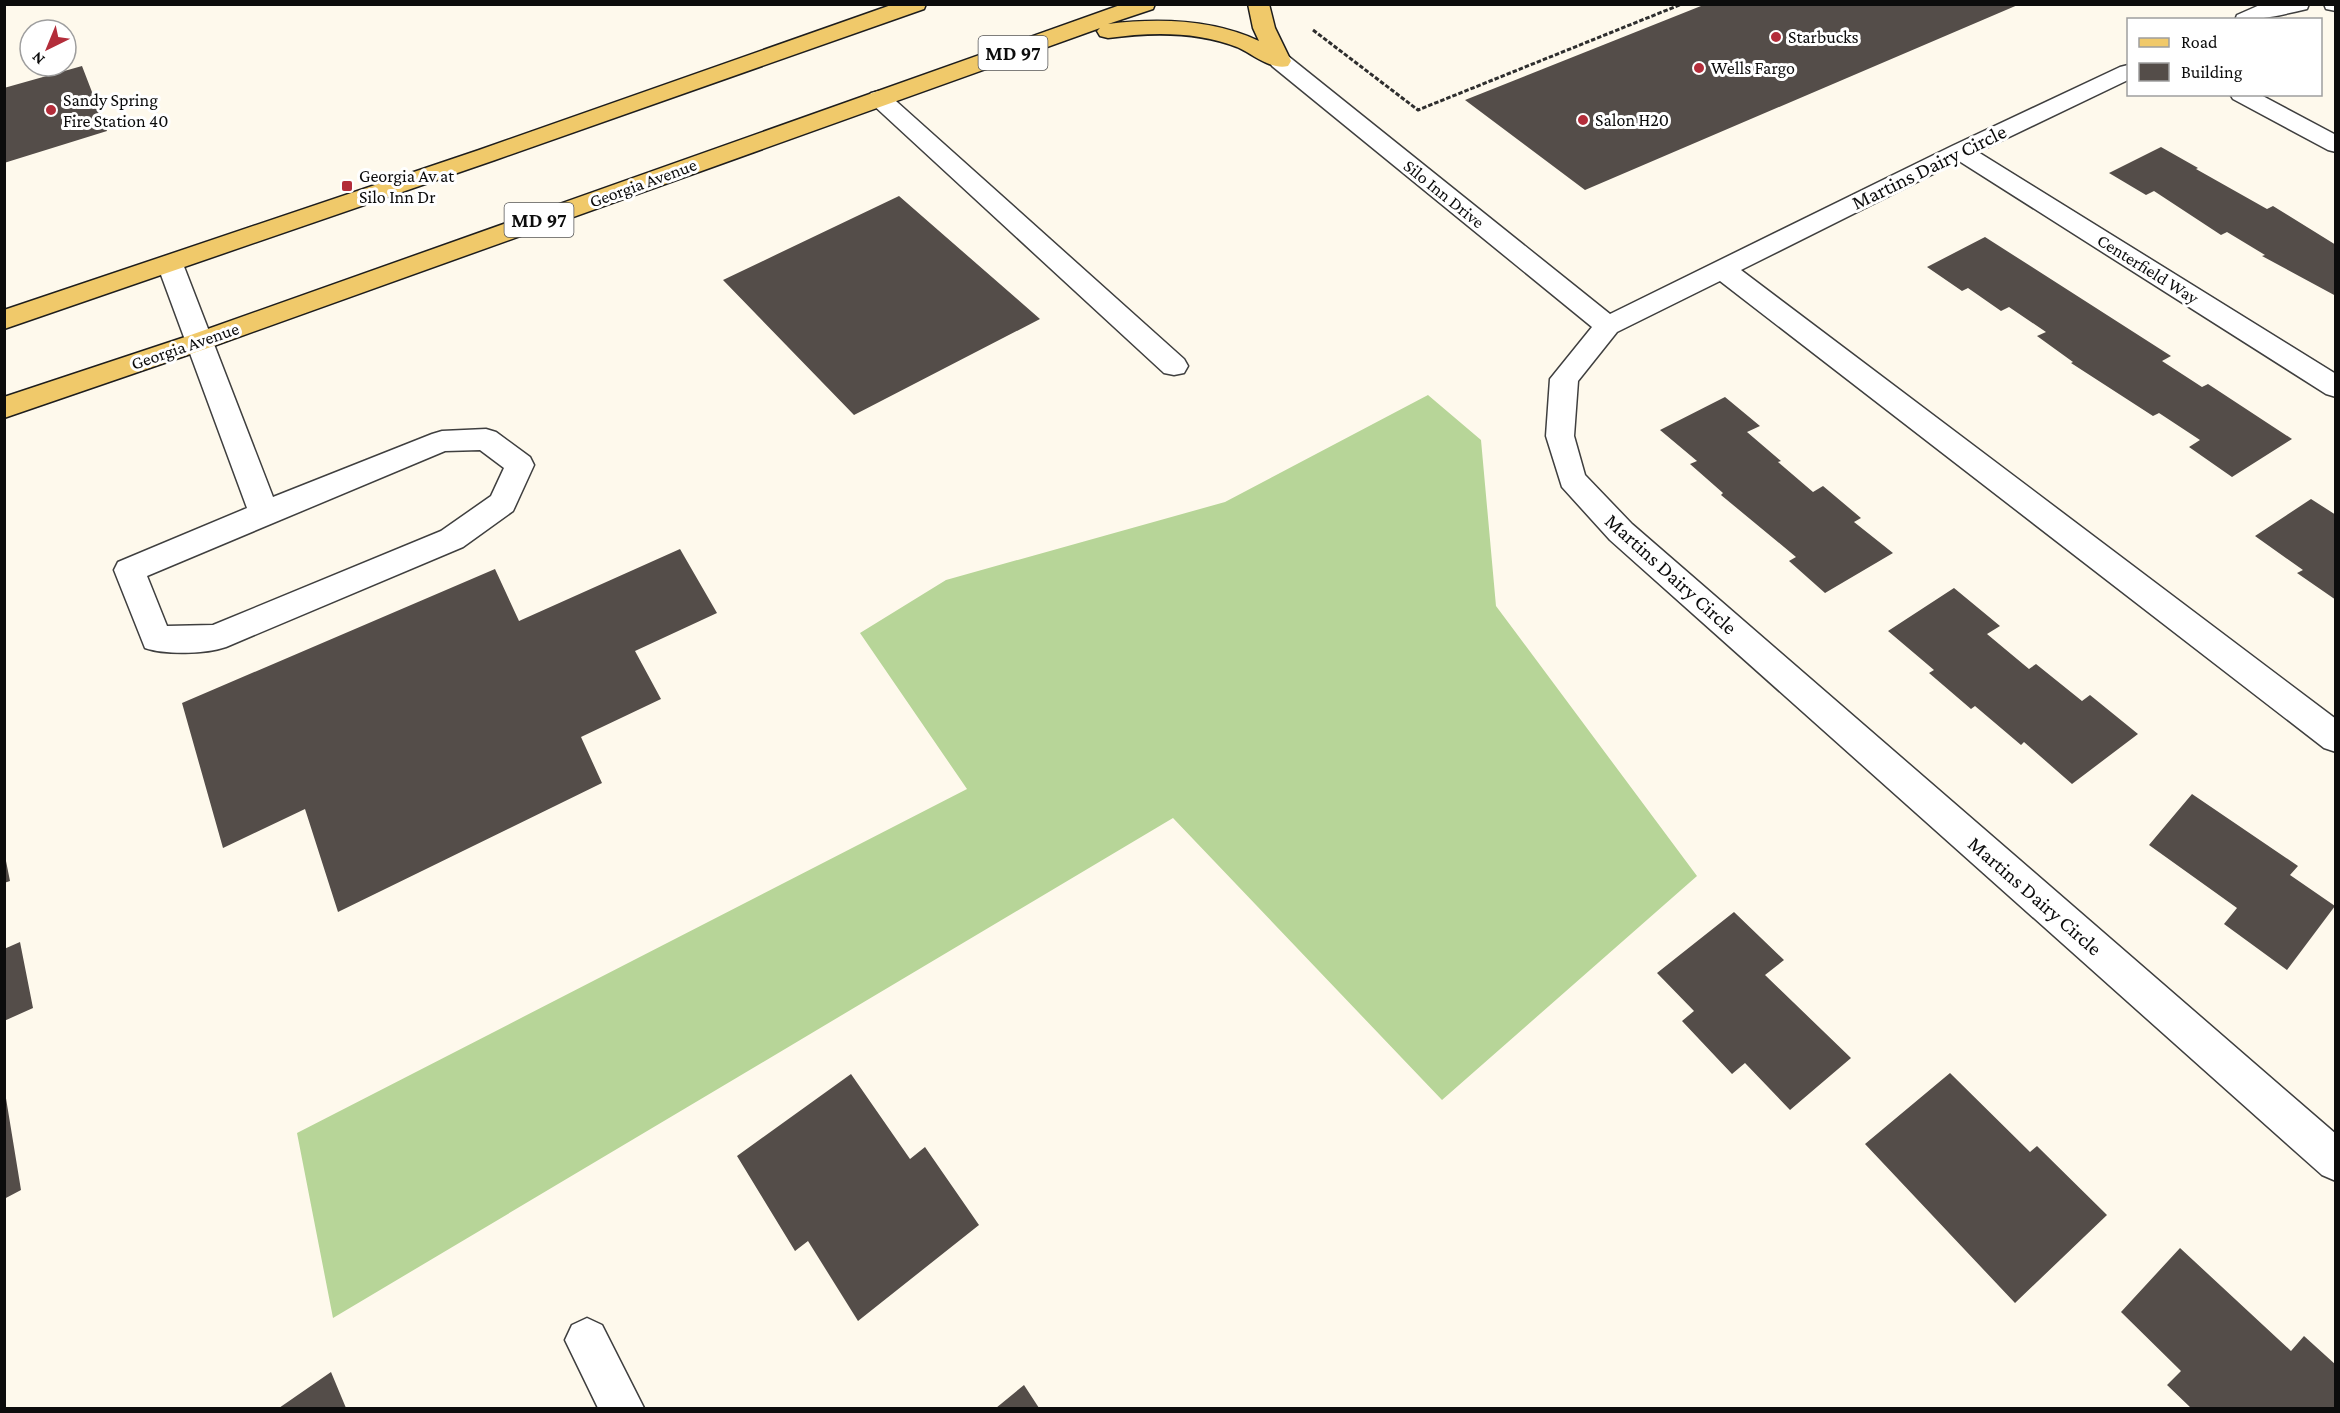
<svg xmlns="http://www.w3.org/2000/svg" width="2340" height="1413" viewBox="0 0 2340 1413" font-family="'Crimson Pro',serif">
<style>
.forest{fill:#b7d598}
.building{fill:#544d49}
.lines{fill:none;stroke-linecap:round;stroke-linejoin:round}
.minor-casing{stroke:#3f3f3f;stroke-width:3}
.major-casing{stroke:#1d1d1d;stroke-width:3}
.path{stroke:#2e2e2e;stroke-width:3;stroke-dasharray:4.5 2;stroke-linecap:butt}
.minor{fill:#fff;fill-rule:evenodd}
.major{fill:#f0c96a;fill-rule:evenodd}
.poi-dot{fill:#b32d3a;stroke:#fff;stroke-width:2}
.labels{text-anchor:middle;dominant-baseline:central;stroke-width:6;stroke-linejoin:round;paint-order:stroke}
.far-poi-label{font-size:18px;fill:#0c0c0c;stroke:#fff;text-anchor:start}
.far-street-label{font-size:18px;fill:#0c0c0c;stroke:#fff}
.shield{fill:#fff;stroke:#555;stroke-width:1.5}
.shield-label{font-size:20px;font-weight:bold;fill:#0c0c0c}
.street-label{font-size:21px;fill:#0c0c0c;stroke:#fff}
</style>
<rect width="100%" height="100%" fill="#fef9ec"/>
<path class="forest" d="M1428,395L1481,440L1496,606L1697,876L1442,1100L1173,818L333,1318L297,1133L967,789L860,633L946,580L1225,502Z"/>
<path class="building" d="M1706,4H2020L1585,190L1465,100Z
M82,66L107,131L4,163V88Z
M2161,147L2198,168L2196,169L2267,209L2273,206L2336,245V296L2262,256L2265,255L2227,232L2221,235L2154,191L2146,195L2109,173Z
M899,196L1040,319L854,415L723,280Z
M1985,237L2171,356L2162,361L2202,387L2208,384L2292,439L2232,477L2189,447L2200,440L2159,413L2153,416L2071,363L2073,362L2037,336L2046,332L2009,307L2001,311L1968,288L1962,291L1927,267Z
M1725,397L1760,426L1747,432L1781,461L1778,462L1813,492L1823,486L1861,518L1854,522L1893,553L1825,593L1789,561L1796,557L1721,495L1723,493L1690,464L1697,461L1660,430Z
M2311,499L2336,515V600L2297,573L2303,570L2255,536Z
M680,549L717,613L635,651L661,699L581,737L602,783L338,912L305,809L223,848L182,703L495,569L519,621Z
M1954,588L2000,626L1987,634L2029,669L2036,664L2082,701L2090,695L2138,734L2072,784L2024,742L2021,745L1975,706L1971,709L1929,673L1934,670L1888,631Z
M2192,794L2298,866L2290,875L2335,906L2287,970L2224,924L2237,908L2149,845Z
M4,851L10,881L4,883Z
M1734,912L1784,960L1765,975L1851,1058L1790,1110L1745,1063L1732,1074L1682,1021L1694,1011L1657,973Z
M20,942L33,1008L4,1021V949Z
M1950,1073L2030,1152L2037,1146L2107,1215L2015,1303L1865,1144Z
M851,1074L910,1159L925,1147L979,1225L858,1321L808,1241L795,1251L737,1156Z
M4,1086L21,1190L4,1199Z
M2180,1248L2291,1351L2304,1336L2336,1365V1408H2191L2167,1385L2181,1371L2121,1312Z
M331,1372L346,1408H279Z
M1024,1385L1039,1408H996Z"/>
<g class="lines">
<defs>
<path id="minor" d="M2262,4H2309L2307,9C2282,15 2260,20 2235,20L2237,15Z
M2324,4H2336V11L2326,9Z
M1280,54L1288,56L1610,314L1952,146L2120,67L2128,65V80L1978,152L2336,374V397L2326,394L1959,161L1741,270L2336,719V752L2324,748L1720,281L1617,332L1578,381L1574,436L1585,475L1632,524L2336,1134V1181L2322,1175L1610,540L1562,487L1546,436L1550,379L1592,327L1272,66L1269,61L1272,56Z
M879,91L887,93L1184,359L1188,366L1184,373L1174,375L1164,373L871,103L868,98L871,93Z
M2230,94H2259L2336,135V152L2328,150L2233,99Z
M170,256L179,258L183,264L273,497L432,434L442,431L486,429L496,432L530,457L534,465L513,511L463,547L226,647C206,654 165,655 145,648L114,570L118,562L247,508L157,264L161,258ZM480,450L504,468L491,496L441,531L213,625L167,626L147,576L445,451Z
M587,1318L602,1325L644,1408H598L565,1340L572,1325Z"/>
<path id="major" d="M894,4H926L924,9L495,160L4,329V310L479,150Z
M1123,4H1155L1153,9L1108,24C1159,18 1212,19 1259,41L1253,28L1248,4H1269L1275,28L1291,61L1288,66C1270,70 1253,54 1237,47C1196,31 1151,32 1108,38L1100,36L1097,31L1100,28L208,348L4,418V397L188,336Z"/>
</defs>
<use href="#minor" class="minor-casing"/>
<use href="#major" class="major-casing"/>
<path class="path" d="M1313,30L1418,110L1682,4"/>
<use href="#minor" class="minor"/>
<use href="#major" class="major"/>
</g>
<g class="poi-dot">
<circle cx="1776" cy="37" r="6"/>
<circle cx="1699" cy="68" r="6"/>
<circle cx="51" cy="110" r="6"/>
<circle cx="1583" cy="120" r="6"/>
<rect x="341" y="180" width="12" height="12" rx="3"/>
</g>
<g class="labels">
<g class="far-poi-label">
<text x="1788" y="37">Starbucks</text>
<text x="1711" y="68">Wells Fargo</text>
<text x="63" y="100">Sandy Spring<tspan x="63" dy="21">Fire Station 40</tspan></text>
<text x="1595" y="120">Salon H20</text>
<text x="359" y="176">Georgia Av at<tspan x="359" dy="21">Silo Inn Dr</tspan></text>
</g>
<g class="far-street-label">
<text transform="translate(643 183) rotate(-20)">Georgia Avenue</text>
<text transform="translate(1444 194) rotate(39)">Silo Inn Drive</text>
<text transform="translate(2148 269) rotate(32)">Centerfield Way</text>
<text transform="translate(185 346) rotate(-19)">Georgia Avenue</text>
</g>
<g class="shield">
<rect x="978.5" y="36" width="69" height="34" rx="4.5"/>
<rect x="504.5" y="203" width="69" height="34" rx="4.5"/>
</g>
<g class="shield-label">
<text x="1013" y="53">MD 97</text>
<text x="539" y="220">MD 97</text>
</g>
<g class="street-label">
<text transform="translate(1929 167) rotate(-26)">Martins Dairy Circle</text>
<text transform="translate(1671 574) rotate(42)">Martins Dairy Circle</text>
<text transform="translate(2035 896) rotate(41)">Martins Dairy Circle</text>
</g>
</g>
<rect width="2340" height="1413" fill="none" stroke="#0c0c0c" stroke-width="12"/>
<rect x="2127" y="18" width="195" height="78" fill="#ffffff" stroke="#9e9e9e" stroke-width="1.5"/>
<rect x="2139" y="38" width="30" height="9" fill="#f0c96a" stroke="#9e9e9e" stroke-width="1.5"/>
<text x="2181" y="48" font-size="18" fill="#0c0c0c">Road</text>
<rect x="2139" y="63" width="30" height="18" fill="#544d49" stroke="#9e9e9e" stroke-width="1.5"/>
<text x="2181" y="78" font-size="18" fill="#0c0c0c">Building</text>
<g transform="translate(48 48) rotate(223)"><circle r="28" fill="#ffffff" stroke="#9e9e9e" stroke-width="1.5"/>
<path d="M0-4.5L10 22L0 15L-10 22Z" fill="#b32d3a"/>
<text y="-9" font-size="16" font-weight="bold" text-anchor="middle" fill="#0c0c0c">N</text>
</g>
</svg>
